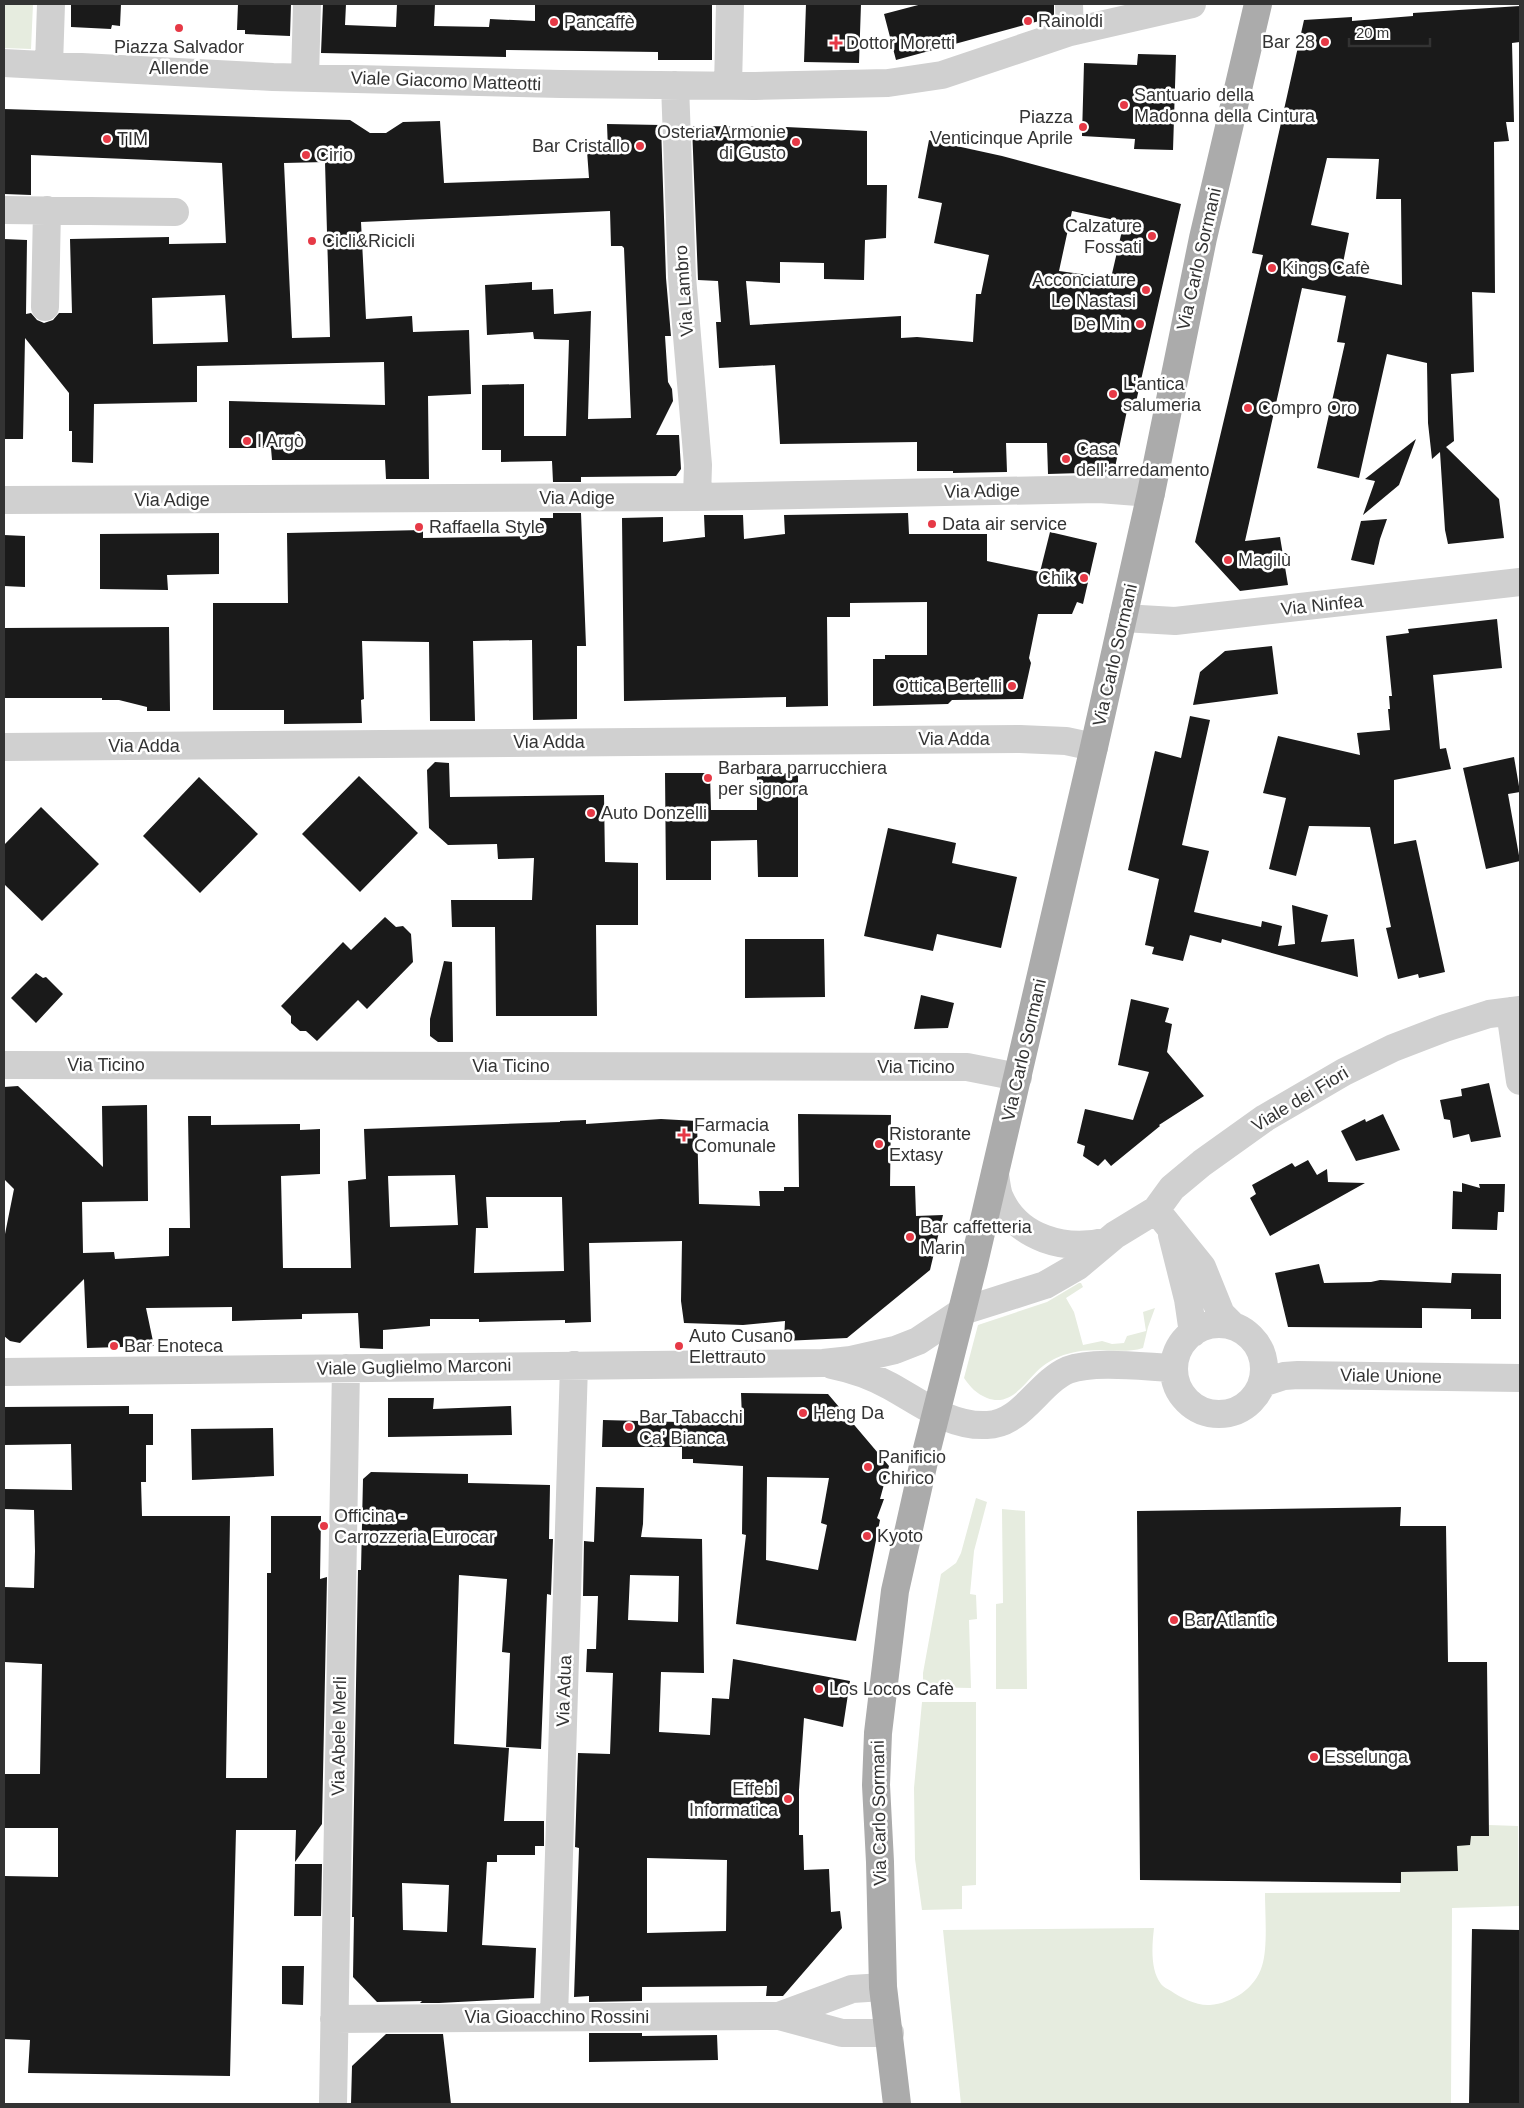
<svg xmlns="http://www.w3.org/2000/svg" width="1524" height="2108" viewBox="0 0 1524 2108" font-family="Helvetica,sans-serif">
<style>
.green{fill:#e6ecdf}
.building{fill:#1a1a1a;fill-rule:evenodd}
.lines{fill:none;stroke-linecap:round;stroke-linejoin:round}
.minor{stroke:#d0d0d0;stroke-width:28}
.major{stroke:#ababab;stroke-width:28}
.poi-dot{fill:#e63946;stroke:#fff;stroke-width:2}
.labels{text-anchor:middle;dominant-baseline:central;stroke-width:5;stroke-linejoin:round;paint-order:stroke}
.poi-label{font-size:18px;fill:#333;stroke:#fff;text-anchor:start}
.street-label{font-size:18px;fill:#333;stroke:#fff}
</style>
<rect width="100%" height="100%" fill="#fff"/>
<path class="green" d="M4,4H33L31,49L4,48Z
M1079,1283H1081L1083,1287L1066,1298L1074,1312L1083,1345L1102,1341L1112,1344L1124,1343L1127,1336L1146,1331L1143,1312L1155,1308L1148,1327L1143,1348C1121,1355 1094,1346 1071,1353C1061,1355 1051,1360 1043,1366C1026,1379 1013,1408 987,1398C977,1394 970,1387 964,1378L978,1325L1047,1302Z
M976,1498L987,1502L974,1551L970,1594L976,1595L977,1619L969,1620L971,1688L923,1687V1673L941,1574L956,1563L961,1553Z
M1002,1509L1025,1511L1027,1689H996V1604L1003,1603Z
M922,1702H976V1885L962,1886V1909L922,1910L915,1859L914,1788Z
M1489,1825L1518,1826L1519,1906L1452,1908L1451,2104H961L943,1930L1154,1928C1152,1945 1150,1970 1161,1984C1163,1987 1168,1989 1171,1991C1181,1998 1197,2006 1210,2005C1232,2003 1255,1989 1262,1966C1268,1948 1265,1913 1265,1893L1400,1892L1401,1872L1457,1871V1846L1471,1836H1489Z"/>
<path class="building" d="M71,4H121L120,26L112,25L111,29L71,27Z
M238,4H291L290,36L245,34V30H237Z
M323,4H346L345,25L396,27L397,4H435L434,26L489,27L490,19L535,21V4H712V60H658V52L506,50V57L321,53Z
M806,4H861L859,63L804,62Z
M922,4H1054V17L896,60L884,14Z
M1520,6V42L1512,43L1514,122H1506L1509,141L1494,142L1495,293L1472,292L1474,372L1451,374L1454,441L1446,447L1499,499L1504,538L1448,544L1445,530L1440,452L1432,459L1428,423L1427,363L1387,354L1359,478L1317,468L1345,343L1337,342L1346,296L1302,288L1245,541L1280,537L1288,585L1240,591L1195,542L1263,255L1252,253L1304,20L1352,17V21L1413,16V13ZM1327,158L1379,159L1376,199H1401L1402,285L1341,273L1349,233L1311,225Z
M1138,54L1176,55L1173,150L1134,149L1135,139L1082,136L1084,63L1137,65Z
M4,109L350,120L370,133H386L403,122L440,121L444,183L589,178L587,151L608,150L607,124L661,125L666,278L671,336H665L668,382L672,389L673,401L656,435H679L681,469L676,476L581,477V482H553L552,461L501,462V450H482V385L524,384V436H566L569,340L534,339L533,332L487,335L485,285L532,282V290L553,289L554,314L591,311L588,419L631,418L624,248L622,246H611L610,211L361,222L366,319L412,316L413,332L469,330L471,394L428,396L429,479H386L385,460H272L271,448H229V401L385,405L384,362L197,366V402L94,404L93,463L72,462V431H69V393L25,338L23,439H4V239L27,240L26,314L31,313L37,320L44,323L53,320L59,313H72L70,239L169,237V244L226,243L222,163L31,155V195L4,194ZM325,162L330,337L292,338L284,163ZM225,295L228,342L153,344L152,298Z
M692,126L786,127L867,131V185H887L886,238L865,240L864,280L824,279V263L780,262V283L746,281L750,325L901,316V338L917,337L973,342L976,294H981L989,255L934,243L942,203L918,198L929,140L1002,156L1181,204L1136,402L1129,401L1114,472L1048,474L1047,443H1006L1007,472L953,473V471H917V442L780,444L775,365L719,368L716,322H721L718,281L698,280ZM1072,211L1124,222L1111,278L1059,271Z
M1416,439L1399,485L1363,515L1375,481L1365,479Z
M553,513H581L586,646H577V719L533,720L532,640L473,641L475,721H430L429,642L362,641L364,699L361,700L362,723L284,724V710H213V603H288L287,533L423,530V538L540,536V518H553Z
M908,513L909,534H987V561L1040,572L1050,532L1097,543L1083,604L1077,602L1072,614H1038L1029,658L1031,663L1023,699L952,700L948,704L873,706V659H885V655H927V602L850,603V617H827L828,706L786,707V697L624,701L622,518L663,517V542L705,537L704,515H743L744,539L785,534L784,515Z
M1387,519L1380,539L1374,565L1351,560L1361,521Z
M219,533V574L167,575L168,590L100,589V534Z
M4,535L25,536V587L4,586Z
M1497,619L1502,668L1433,675L1440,749L1446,748L1451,769L1394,780V844L1416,840L1445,972L1419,978L1418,974L1398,979L1386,928L1391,927L1370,827L1309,826L1296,876L1269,869L1286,798L1263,793L1278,736L1360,755L1357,733L1390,730L1388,709H1390L1389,696H1392L1386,636L1409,633L1408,629Z
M169,627L170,711H147V707L119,700H102V698H4V628Z
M1272,646L1278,694L1193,705L1200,672L1225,651Z
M1190,716L1210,720L1182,845L1209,851L1194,912L1261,927L1262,921L1282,926L1278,946L1295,944L1292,905L1328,915L1321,942L1354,939L1358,977L1222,939L1221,943L1190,935L1183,961L1152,954L1154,947L1145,945L1159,879L1128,870L1155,751L1181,758Z
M1514,757L1520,792L1508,794L1520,861L1486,869L1463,768Z
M435,762L449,763L450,797L604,795L605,862L638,863V925H596L597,1016H496L495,927H452L451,900H532L534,858L498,859L497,844L448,845L429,828L427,770Z
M665,773H710L711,810H757V774L798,773V877H758L757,840L711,841V880H666Z
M359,776L418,833L360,892L302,834Z
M199,777L258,834L200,893L143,836Z
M41,807L99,864L42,921L4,884V845Z
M888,828L956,843L952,863L1017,877L1001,948L937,934L933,951L864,936Z
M385,917L396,927L403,926L411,934L413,962L367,1009L358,1000L317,1041L306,1031H300L291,1023V1016L281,1006L343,942L351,950Z
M745,939H824L825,997L745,998Z
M444,961L452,962L453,1042H438L430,1036V1019Z
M36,973L43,978L46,977L63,994L36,1023L11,998Z
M921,995L954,1003L948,1028L914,1029Z
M1131,999L1169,1008L1165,1022L1172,1024L1167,1052L1204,1096L1159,1125L1160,1126L1111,1166L1105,1159L1098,1166L1083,1156L1085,1146L1077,1143L1085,1109L1133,1120L1149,1072L1118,1065Z
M1489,1083L1501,1137L1471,1142L1469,1134L1453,1138L1450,1120L1444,1119L1440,1100L1462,1096L1461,1089Z
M18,1086L103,1167L102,1106L147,1105L148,1201L82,1202L83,1253L114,1252L115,1259L169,1256V1228H190L188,1116H211V1125L300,1124V1130L320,1129V1174L281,1176L283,1268H351L348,1181L366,1179L364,1129L560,1122V1121L586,1120V1124L661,1119L697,1121L699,1204L760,1206L759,1191H784V1187H799L798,1114L891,1115L890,1186H915L916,1216L943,1215L930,1270L847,1338L784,1341L785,1321L743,1325L684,1323L681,1301L682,1241L589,1243L591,1322L565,1323V1320L479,1322V1319H430V1326L383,1330V1349L360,1348L358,1313L302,1314V1319L232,1321V1307L146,1308L154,1346L87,1348L84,1279L20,1343L10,1341L4,1336V1239L14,1189L4,1179V1087ZM455,1175L458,1225L390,1227L388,1176ZM486,1197H562L564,1271L474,1273L476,1228H488Z
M1383,1114L1400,1150L1356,1161L1341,1131L1365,1119L1366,1122Z
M1308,1160L1317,1175L1327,1169L1328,1182L1365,1183L1270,1236L1250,1198L1256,1194L1252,1185L1292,1163L1295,1167Z
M1462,1183L1480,1188L1479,1184H1505L1504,1212H1498L1497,1230L1452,1229L1453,1191L1462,1192Z
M1319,1264L1324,1283L1371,1282L1380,1280L1451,1283L1452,1273L1501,1274V1319H1471V1309L1422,1308V1328L1288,1327L1275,1273Z
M741,1393L828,1394L889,1466L880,1499H884L877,1518L880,1520L856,1641L736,1624L746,1535L742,1534L743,1466L693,1463V1459H682V1447H602L603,1420L678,1422V1416L742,1418ZM767,1477L829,1478L821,1523L827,1525L818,1570L766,1560Z
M388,1398H434L433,1409L511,1406L512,1435L388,1437Z
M129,1406V1414H153V1445H146V1482H141L142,1516H230L226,1778H267V1573H271V1516H321L320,1579L327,1577L322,1824L295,1862L296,1830H236L230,2076L28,2073L30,2040L4,2039V1876L58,1877V1828H4V1774H40L42,1664L4,1662V1587L34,1588L35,1551L34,1510L4,1509V1489L72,1490L71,1444L4,1445V1407Z
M273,1428L274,1476L192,1480L191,1429Z
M371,1472L468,1474V1483L550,1485L549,1539H553L551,1595L547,1594L541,1749L506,1747L510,1653L502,1652L507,1579L459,1575L454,1744L509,1748L504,1821H544V1846H535V1855H497V1862H487L482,1945L536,1948L534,1998L439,2003H420L422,2001L377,2002L353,1977L354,1917H352L358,1570H361L363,1479ZM402,1883L449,1885L447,1932L403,1930Z
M596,1487L644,1488L643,1524L641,1537L702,1539L704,1673L661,1672L659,1732L710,1735L712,1698L729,1699L733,1659L850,1681L843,1727L804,1718L799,1790V1835H803L804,1870L829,1869L831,1912L840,1911L842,1928L783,1996H766L767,1986L642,1987V2001L589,2002V1996L574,1997L579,1848L575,1847L578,1753L610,1754L613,1673L586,1672L587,1649H596L598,1596H583L584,1541L594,1542ZM630,1575L679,1576L678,1622L628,1620ZM647,1858L727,1860L726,1931L647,1933Z
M1401,1507L1400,1526H1446L1448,1662H1487L1489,1836H1471L1470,1845L1457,1846L1458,1871L1401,1872V1883L1140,1880L1137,1511Z
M295,1864H322L321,1916H294Z
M1472,1929L1520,1930V2104H1469Z
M282,1966H304L303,2005L282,2004Z
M589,2033H642V2036L717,2035L718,2060L589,2062Z
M386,2034H443L451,2104H351L352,2066Z"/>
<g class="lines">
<path class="minor" d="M1069,4L1070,32
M4,63L273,77L561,84L755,86L888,83L942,75L1070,32L1192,4
M49,65L51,4
M305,77L307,4
M675,85L682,277L698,465L697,497
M728,85L730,4
M4,210L175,212
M45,307L47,210
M4,500L697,497L1099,489L1151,493
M1123,618L1175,621L1520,582
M4,747L1020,739L1066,741L1094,747
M1510,1011L1520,1081
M4,1065L967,1067L1018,1077
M995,1174C996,1181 997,1190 999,1196C1017,1239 1066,1252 1108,1241
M1156,1210L1202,1267L1221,1314L1233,1326
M1172,1235L1188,1299L1193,1333
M1174 1369a45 45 0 1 1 90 0a45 45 0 1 1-90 0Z
M832,1365C852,1369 872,1376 890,1386C921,1403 950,1427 987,1425C1022,1424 1038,1383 1068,1370C1094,1360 1146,1367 1174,1368
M4,1372L823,1363L851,1360L895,1350L918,1341L963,1311L1045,1285L1078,1266L1115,1235L1156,1210L1172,1188L1202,1163L1265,1118L1344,1072L1393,1048L1445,1028L1489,1014L1520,1010
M1262,1383L1284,1376L1298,1375L1520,1378
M779,2016L852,1989L883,1987
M554,2017L574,1365
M334,2019L779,2016L842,2033H890
M333,2104L346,1368"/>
<path class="major" d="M897,2104L883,1987L880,1862L876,1785L878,1733L895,1591L925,1457L974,1263L1094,747L1151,493L1203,238L1258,4"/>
</g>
<g class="poi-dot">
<circle cx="1028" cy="21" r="5"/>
<circle cx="554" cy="22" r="5"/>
<circle cx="179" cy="28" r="5"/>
<circle cx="1325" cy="42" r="5"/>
<path d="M833.5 35.5h5v5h5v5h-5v5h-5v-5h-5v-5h5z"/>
<circle cx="1124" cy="105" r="5"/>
<circle cx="1083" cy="127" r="5"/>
<circle cx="107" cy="139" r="5"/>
<circle cx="796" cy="142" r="5"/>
<circle cx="640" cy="146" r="5"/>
<circle cx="306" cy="155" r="5"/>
<circle cx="1152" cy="236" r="5"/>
<circle cx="312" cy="241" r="5"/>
<circle cx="1272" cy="268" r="5"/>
<circle cx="1146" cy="290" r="5"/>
<circle cx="1140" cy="324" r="5"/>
<circle cx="1113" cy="394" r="5"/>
<circle cx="1248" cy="408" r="5"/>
<circle cx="247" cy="441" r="5"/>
<circle cx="1066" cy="459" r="5"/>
<circle cx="932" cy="524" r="5"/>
<circle cx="419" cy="527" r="5"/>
<circle cx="1228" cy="560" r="5"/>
<circle cx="1084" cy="578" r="5"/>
<circle cx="1012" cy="686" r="5"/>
<circle cx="708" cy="778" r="5"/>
<circle cx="591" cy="813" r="5"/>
<path d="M681.5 1127.5h5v5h5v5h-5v5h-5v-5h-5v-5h5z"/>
<circle cx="879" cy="1144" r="5"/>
<circle cx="910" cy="1237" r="5"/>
<circle cx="114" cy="1346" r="5"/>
<circle cx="679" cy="1346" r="5"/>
<circle cx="803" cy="1413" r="5"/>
<circle cx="629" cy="1427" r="5"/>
<circle cx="868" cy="1467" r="5"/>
<circle cx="324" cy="1526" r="5"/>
<circle cx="867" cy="1536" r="5"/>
<circle cx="1174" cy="1620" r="5"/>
<circle cx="819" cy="1689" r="5"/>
<circle cx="1314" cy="1757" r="5"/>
<circle cx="788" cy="1799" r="5"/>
</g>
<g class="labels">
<g class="poi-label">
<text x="1038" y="21">Rainoldi</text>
<text x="564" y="22">Pancaffè</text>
<text x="1315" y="42" text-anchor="end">Bar 28</text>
<text x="846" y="43">Dottor Moretti</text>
<text x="179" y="47" text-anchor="middle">Piazza Salvador<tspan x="179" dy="21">Allende</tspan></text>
<text x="1134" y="95">Santuario della<tspan x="1134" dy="21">Madonna della Cintura</tspan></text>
<text x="1073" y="117" text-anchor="end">Piazza<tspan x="1073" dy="21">Venticinque Aprile</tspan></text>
<text x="786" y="132" text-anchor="end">Osteria Armonie<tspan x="786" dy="21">di Gusto</tspan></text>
<text x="117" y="139">TIM</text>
<text x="630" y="146" text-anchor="end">Bar Cristallo</text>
<text x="316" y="155">Cirio</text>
<text x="1142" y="226" text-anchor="end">Calzature<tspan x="1142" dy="21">Fossati</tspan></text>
<text x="322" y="241">Cicli&amp;Ricicli</text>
<text x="1282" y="268">Kings Cafè</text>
<text x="1136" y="280" text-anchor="end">Acconciature<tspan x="1136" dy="21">Le Nastasi</tspan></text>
<text x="1130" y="324" text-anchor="end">De Min</text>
<text x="1123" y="384">L'antica<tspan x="1123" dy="21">salumeria</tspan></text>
<text x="1258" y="408">Compro Oro</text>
<text x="257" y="441">I Argò</text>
<text x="1076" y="449">Casa<tspan x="1076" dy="21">dell'arredamento</tspan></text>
<text x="942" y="524">Data air service</text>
<text x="429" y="527">Raffaella Style</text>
<text x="1238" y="560">Magilù</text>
<text x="1074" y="578" text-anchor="end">Chik</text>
<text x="1002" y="686" text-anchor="end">Ottica Bertelli</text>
<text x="718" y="768">Barbara parrucchiera<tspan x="718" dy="21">per signora</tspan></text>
<text x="601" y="813">Auto Donzelli</text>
<text x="694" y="1125">Farmacia<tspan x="694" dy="21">Comunale</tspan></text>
<text x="889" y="1134">Ristorante<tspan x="889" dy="21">Extasy</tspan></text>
<text x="920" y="1227">Bar caffetteria<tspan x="920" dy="21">Marin</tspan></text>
<text x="689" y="1336">Auto Cusano<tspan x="689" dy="21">Elettrauto</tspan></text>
<text x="124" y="1346">Bar Enoteca</text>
<text x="813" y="1413">Heng Da</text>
<text x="639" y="1417">Bar Tabacchi<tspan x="639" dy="21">Ca' Bianca</tspan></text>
<text x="878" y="1457">Panificio<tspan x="878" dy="21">Chirico</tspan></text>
<text x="334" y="1516">Officina -<tspan x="334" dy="21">Carrozzeria Eurocar</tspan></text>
<text x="877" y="1536">Kyoto</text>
<text x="1184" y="1620">Bar Atlantic</text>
<text x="829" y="1689">Los Locos Cafè</text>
<text x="1324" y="1757">Esselunga</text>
<text x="778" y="1789" text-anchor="end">Effebi<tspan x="778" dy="21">Informatica</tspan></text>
</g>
<g class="street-label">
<text transform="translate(446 81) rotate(2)">Viale Giacomo Matteotti</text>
<text transform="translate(1199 259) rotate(-77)">Via Carlo Sormani</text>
<text transform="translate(684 291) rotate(-94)">Via Lambro</text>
<text transform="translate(982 491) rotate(-1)">Via Adige</text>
<text x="577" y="498">Via Adige</text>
<text x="172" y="500">Via Adige</text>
<text transform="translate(1322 605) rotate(-6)">Via Ninfea</text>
<text transform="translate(1115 655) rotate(-77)">Via Carlo Sormani</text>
<text x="954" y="739">Via Adda</text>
<text x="549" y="742">Via Adda</text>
<text x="144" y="746">Via Adda</text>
<text transform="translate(1024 1050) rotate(-77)">Via Carlo Sormani</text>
<text x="106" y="1065">Via Ticino</text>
<text x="511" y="1066">Via Ticino</text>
<text x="916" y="1067">Via Ticino</text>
<text transform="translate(1300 1099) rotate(-31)">Viale dei Fiori</text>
<text transform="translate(414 1367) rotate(-1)">Viale Guglielmo Marconi</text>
<text transform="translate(1391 1376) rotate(1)">Viale Unione</text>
<text transform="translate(564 1691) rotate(-88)">Via Adua</text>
<text transform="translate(339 1736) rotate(-89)">Via Abele Merli</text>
<text transform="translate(879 1813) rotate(-91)">Via Carlo Sormani</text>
<text x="557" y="2017">Via Gioacchino Rossini</text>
</g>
</g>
<rect width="1524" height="2108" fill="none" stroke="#333333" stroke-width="10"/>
<path d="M1349 38v8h81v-8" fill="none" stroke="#333333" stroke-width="2.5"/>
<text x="1356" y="38" font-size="15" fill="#333333" stroke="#ffffff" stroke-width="4" paint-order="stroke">20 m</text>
</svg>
